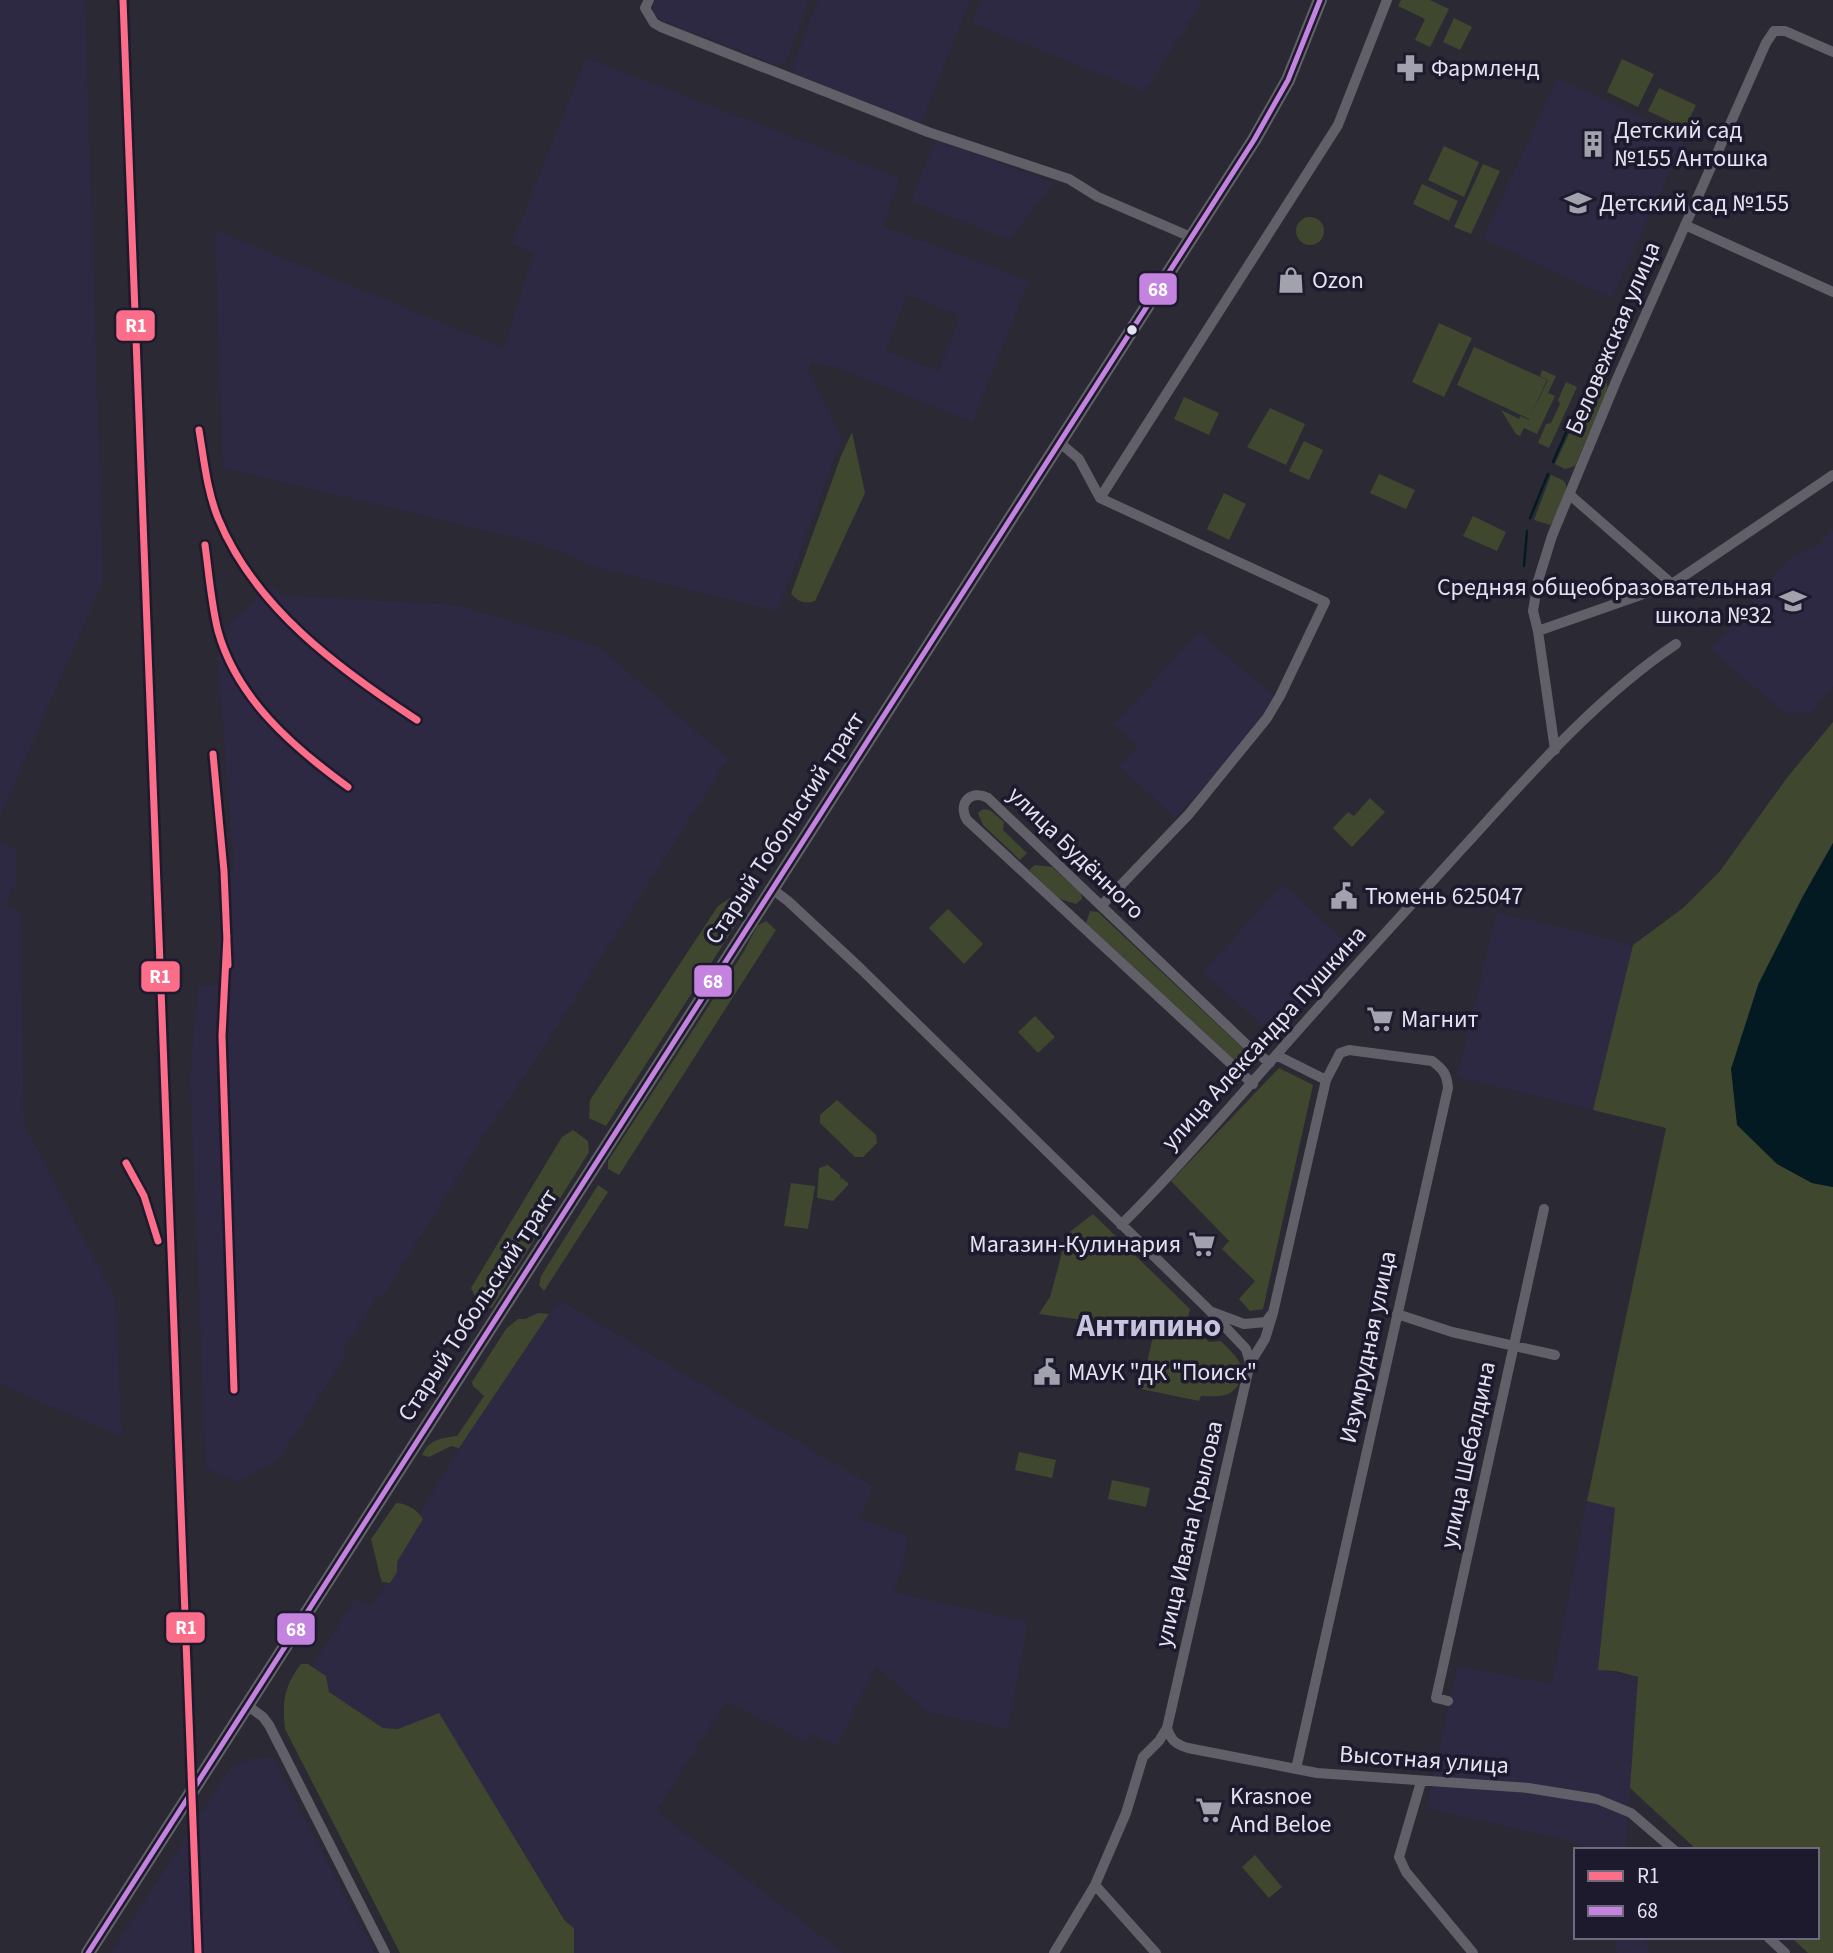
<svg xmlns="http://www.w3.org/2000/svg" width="1833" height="1953" viewBox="0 0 1833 1953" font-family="'Source Sans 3',sans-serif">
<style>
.built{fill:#2d2942;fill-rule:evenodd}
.green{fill:#3f482f}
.water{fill:#041a23}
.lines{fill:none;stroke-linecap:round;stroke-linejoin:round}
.stream{stroke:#041a23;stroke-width:2.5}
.street{stroke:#616069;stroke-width:10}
.secondary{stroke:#636067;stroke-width:14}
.bus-1-casing{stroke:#1d1a2e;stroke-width:10}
.bus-1{stroke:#c483df;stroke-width:5}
.rail-1-casing{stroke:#1d1a2e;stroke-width:12}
.rail-1{stroke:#fb6d88;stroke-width:7}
.bus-dot{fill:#e3e2f0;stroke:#1d1a2e;stroke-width:2.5}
.labels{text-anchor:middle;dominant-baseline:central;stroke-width:7;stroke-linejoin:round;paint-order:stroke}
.poi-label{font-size:24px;fill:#e3e2f0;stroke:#1d1a2e;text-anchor:start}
.street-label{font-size:24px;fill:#e3e2f0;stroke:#1d1a2e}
.district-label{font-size:32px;font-weight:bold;fill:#c6c4df;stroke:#1d1a2e}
.line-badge{stroke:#1d1a2e;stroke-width:2.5}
.badge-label{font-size:19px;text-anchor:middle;font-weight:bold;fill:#fff}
</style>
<rect width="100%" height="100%" fill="#2a2934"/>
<path class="built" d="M0,0H85L103,581L0,817Z
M656,0H809L786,62L778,66L661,20L655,15L653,7Z
M818,0H970L921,123L794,74L792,66Z
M981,0H1203L1145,92L971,23Z
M586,58L900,178L883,226L1029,281L973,422L831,365L830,367L812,361L808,373L812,377L842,439L778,611L598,568L572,556L526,540L223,468L215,230L504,348L533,254L512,244ZM907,295L960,315L939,371L886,351Z
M1557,78L1686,137L1612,298L1483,239Z
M935,139L1054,183L1009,240L911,201Z
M1833,530V686L1811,713H1784L1711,650L1789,558L1818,545Z
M269,585L282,595L456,605L598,646L728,759L535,1061L484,1135L383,1297L378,1295L343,1351L347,1353L278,1461L237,1482L206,1468L190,1078L198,986L218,985L219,880L215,871L234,870L216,637Z
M1199,632L1276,698L1252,735L1175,818L1119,766L1138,746L1114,724Z
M0,842L16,849L17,886L12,889L6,905L20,911L24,1125L115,1297L122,1437L0,1384Z
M1283,884L1356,951L1275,1038L1203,971Z
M1497,912L1633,945L1593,1110L1457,1077Z
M559,1300L873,1486L860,1519L908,1536L904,1562L894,1592L1028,1622L1008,1729L925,1711L876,1666L837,1746L812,1734L807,1743L726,1702L656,1811L844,1953H574V1928L566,1921L504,1821L398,1729L383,1728L329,1692L326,1676L312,1667L355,1598L371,1606L386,1584L391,1583L397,1572V1562L423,1519L420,1513L459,1448Z
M1587,1501L1615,1508L1598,1670L1638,1677L1626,1850H1586L1579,1843L1426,1808L1457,1666L1552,1684Z
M273,1757L375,1953H111L230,1768L252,1758Z
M1614,1937H1645L1649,1953H1617Z"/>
<path class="green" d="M1401,0H1430L1449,9L1430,47L1415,40L1425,19L1398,6Z
M1454,18L1472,27L1460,50L1443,42Z
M1622,59L1654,74L1638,107L1607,92Z
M1659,88L1696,105L1685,128L1648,111Z
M1444,146L1479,162L1464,197L1428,180Z
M1483,164L1500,171L1471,234L1454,227Z
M1422,184L1458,201L1449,221L1413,204Z
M1296 231a14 14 0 1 1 28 0a14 14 0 1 1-28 0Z
M1439,323L1472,338L1444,397L1412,382Z
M1474,347L1547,380L1530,417L1548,380L1540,376L1542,370L1556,376L1548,393L1555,396L1537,434L1524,428L1520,436L1516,434L1501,410L1519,419L1520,416L1529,420V419L1457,385Z
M1596,375L1606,379L1608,389L1575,466L1565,469L1555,464Z
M1566,382L1577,387L1549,448L1538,443L1546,424L1551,423L1560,404L1558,400Z
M1184,397L1219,413L1209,435L1174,419Z
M1270,408L1305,424L1286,465L1247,447Z
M852,432L865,493L815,601C804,604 799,602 791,594L841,456Z
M1304,441L1323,450L1309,480L1289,471Z
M1379,474L1415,490L1406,509L1370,493Z
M1551,475C1557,478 1565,479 1566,485C1568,493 1556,520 1550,525L1534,520Z
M1224,493L1246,504L1229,540L1207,529Z
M1473,516L1506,532L1497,551L1463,536Z
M1833,722V843L1802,898L1758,985L1777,1164L1812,1183L1833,1187V1953H1808L1791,1937H1817V1850H1697L1630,1788L1638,1677L1616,1671L1598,1670L1615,1508L1587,1501L1666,1128L1593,1110L1633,945L1683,908L1720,871L1786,779Z
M1370,798L1385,812L1352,847L1333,828L1348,812L1354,816Z
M983,809L990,810L1004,822L1003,830L1027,853L1020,860L983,825L978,813Z
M1035,865L1052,867L1081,893L1082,899L1076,904L1060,899L1029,870Z
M730,898L746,909L606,1126L589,1118L590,1100L718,906Z
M948,909L983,944L964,964L929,928Z
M1090,911L1098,912L1253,1058V1062L1247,1069L1242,1067L1086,923Z
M766,921L776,930L619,1175L608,1169V1161L743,953L757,926Z
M1035,1016L1055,1037L1038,1053L1018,1032Z
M1279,1068L1313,1085L1263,1309L1250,1311L1239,1299L1255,1281L1222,1249L1229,1241L1171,1181Z
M837,1100L876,1135L877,1143L863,1157H855L820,1123V1115Z
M573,1130L588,1141L589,1152L492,1308L479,1304L471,1288L562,1137Z
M828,1165L840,1175L841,1180L842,1178L849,1184L833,1201L817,1198L819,1168Z
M791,1183L815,1186L808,1229L784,1226Z
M598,1185L608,1192L544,1291L539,1285L541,1276Z
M1093,1214L1190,1309L1187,1322L1209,1342L1221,1341C1233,1354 1250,1366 1238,1385C1235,1390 1230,1394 1225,1395C1217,1397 1208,1396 1201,1396L1199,1401L1141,1389L1153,1336L1091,1321L1039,1314L1050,1297L1067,1234Z
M538,1313L549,1314L459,1448L451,1446L429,1457L422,1455C429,1439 442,1438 457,1436L484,1396L473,1386L472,1382L506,1329L518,1319H525Z
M1019,1452L1056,1460L1052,1478L1015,1470Z
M1112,1480L1150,1488L1146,1507L1108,1499Z
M396,1503C406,1503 418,1510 423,1519L397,1562V1572L390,1583L382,1582L380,1576L371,1539Z
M301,1664H308L326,1676L329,1692L383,1728L398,1729L439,1713L565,1921L574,1928V1953H400L285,1729C282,1702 284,1686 301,1664Z
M1255,1855L1282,1887L1269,1898L1242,1867Z"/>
<path class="water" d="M1833,843V1187L1812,1183L1777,1164L1737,1125L1731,1069L1758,985L1802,898Z"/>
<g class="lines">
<path class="stream" d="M1597,362L1623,306
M1553,462L1592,375
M1530,518L1548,474
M1524,566L1527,531"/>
<path class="street" d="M649,0L645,8L654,23L661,27L928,132L1069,179L1098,197L1191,237
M1685,225L1833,292
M1060,443L1079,459L1100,498L1325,602L1280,696L1267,718L1189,814L1101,906
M1570,495L1672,584
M1100,498L1338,125L1387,0
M1538,631L1533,611L1538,581L1552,536L1617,379L1766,43L1774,31H1785L1833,52
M1555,750L1538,631L1672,584L1833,475
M772,889L788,901L860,968L1210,1311L1246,1349L1250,1363
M1276,1055L1326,1080
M1253,1084L967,820C957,803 971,789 988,798L1248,1046L1270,1063
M1121,1225C1179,1167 1231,1106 1285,1045C1342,980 1401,916 1459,852C1526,779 1593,700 1676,644
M1212,1312L1244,1324L1266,1322L1271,1315
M1397,1314L1452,1332L1555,1355
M1448,1701L1436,1698L1544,1209
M248,1706L263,1717L269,1725L385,1953
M1167,1728C1171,1740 1175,1744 1188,1748L1317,1773L1528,1788L1597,1799L1631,1813L1674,1850
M1421,1782L1399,1857L1406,1872L1473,1953
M1095,1885L1156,1953
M1768,1937L1785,1953
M1054,1953L1095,1885L1126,1813L1143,1757L1159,1741L1167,1728L1250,1363L1265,1339L1273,1313L1326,1080L1340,1053L1349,1050L1432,1061C1443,1069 1447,1074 1448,1088L1296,1769"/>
<path class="secondary" d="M88,1953L1254,140L1288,80L1320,0"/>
<defs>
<path id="bus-1" d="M88,1953L1254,140L1288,80L1320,0"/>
</defs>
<use href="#bus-1" class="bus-1-casing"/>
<use href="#bus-1" class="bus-1"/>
<defs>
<path id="rail-1" d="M123,0L198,1953
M199,430C204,460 207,491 218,518C255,608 339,669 417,720
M205,545C209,574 211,603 218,631C237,699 293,747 348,787
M213,754L224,871L228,965
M227,936L222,1036L234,1390
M126,1163L144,1196L158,1241"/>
</defs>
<use href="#rail-1" class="rail-1-casing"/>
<use href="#rail-1" class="rail-1"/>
</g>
<defs>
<symbol id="pharmacy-bare" viewBox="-9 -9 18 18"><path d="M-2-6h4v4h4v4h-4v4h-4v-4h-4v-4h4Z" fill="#a2a1ae" stroke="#1d1a2e" stroke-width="2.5" paint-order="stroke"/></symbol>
<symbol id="building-bare" viewBox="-9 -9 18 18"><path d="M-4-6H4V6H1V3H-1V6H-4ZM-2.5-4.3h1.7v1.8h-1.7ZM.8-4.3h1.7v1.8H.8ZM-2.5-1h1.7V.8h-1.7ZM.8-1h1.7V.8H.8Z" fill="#a2a1ae" stroke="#1d1a2e" stroke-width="2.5" paint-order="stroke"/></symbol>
<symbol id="school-bare" viewBox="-9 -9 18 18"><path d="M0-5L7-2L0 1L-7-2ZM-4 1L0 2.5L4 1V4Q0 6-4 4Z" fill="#a2a1ae" stroke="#1d1a2e" stroke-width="2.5" paint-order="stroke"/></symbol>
<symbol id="shop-bare" viewBox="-9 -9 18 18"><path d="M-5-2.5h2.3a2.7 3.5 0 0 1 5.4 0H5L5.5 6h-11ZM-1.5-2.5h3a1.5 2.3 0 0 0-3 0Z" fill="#a2a1ae" stroke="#1d1a2e" stroke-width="2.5" paint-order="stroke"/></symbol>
<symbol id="civic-bare" viewBox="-9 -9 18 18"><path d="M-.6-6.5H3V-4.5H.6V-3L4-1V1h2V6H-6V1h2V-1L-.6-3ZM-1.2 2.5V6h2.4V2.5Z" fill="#a2a1ae" stroke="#1d1a2e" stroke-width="2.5" paint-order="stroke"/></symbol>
<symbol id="supermarket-bare" viewBox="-9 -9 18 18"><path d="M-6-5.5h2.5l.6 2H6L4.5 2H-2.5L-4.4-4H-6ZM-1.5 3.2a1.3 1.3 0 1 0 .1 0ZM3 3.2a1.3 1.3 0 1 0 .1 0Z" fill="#a2a1ae" stroke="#1d1a2e" stroke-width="2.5" paint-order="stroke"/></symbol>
</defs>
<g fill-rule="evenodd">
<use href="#pharmacy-bare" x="1391" y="49" width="38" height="38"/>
<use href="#building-bare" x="1574" y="125" width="38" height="38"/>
<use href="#school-bare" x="1559" y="184" width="38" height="38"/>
<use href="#shop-bare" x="1272" y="261" width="38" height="38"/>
<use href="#school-bare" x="1774" y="582" width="38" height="38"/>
<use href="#civic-bare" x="1325" y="877" width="38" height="38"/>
<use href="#supermarket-bare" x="1361" y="1000" width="38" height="38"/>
<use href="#supermarket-bare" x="1183" y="1225" width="38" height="38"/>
<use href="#civic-bare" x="1028" y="1353" width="38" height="38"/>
<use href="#supermarket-bare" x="1190" y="1791" width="38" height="38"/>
</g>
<circle class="bus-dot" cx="1132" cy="330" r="6"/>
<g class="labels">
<g class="poi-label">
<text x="1431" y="68">Фармленд</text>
<text x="1614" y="130">Детский сад<tspan x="1614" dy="28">№155 Антошка</tspan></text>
<text x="1599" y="203">Детский сад №155</text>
<text x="1312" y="280">Ozon</text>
<text x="1772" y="587" text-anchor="end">Средняя общеобразовательная<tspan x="1772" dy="28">школа №32</tspan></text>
<text x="1365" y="896">Тюмень 625047</text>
<text x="1401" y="1019">Магнит</text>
<text x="1181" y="1244" text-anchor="end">Магазин-Кулинария</text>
<text x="1068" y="1372">МАУК "ДК "Поиск"</text>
<text x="1230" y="1796">Krasnoe<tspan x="1230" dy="28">And Beloe</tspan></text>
</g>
<g class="street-label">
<text transform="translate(1613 338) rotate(-67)">Беловежская улица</text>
<text transform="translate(785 828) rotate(-57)">Старый Тобольский тракт</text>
<text transform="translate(1076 853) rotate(44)">улица Будённого</text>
<text transform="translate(1264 1038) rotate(-48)">улица Александра Пушкина</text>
<text transform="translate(478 1305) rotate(-57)">Старый Тобольский тракт</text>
<text transform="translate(1368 1347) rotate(-78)">Изумрудная улица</text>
<text transform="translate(1468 1455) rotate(-78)">улица Шебалдина</text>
<text transform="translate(1189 1534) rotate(-77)">улица Ивана Крылова</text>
<text transform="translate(1424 1760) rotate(4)">Высотная улица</text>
</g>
<g class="district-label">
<text x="1149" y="1326">Антипино</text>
</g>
</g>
<g class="line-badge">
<rect x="1138" y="272" width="40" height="34" rx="7" fill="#c483df"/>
<rect x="115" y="309" width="41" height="33" rx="7" fill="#fb6d88"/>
<rect x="140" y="960" width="41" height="33" rx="7" fill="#fb6d88"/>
<rect x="693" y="964" width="40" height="34" rx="7" fill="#c483df"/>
<rect x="165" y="1611" width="41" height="33" rx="7" fill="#fb6d88"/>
<rect x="276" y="1612" width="40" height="34" rx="7" fill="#c483df"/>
</g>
<g class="badge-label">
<text x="1158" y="296">68</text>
<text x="136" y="332">R1</text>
<text x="160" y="983">R1</text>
<text x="713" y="988">68</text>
<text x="186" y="1634">R1</text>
<text x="296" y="1636">68</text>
</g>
<rect x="1574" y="1848" width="245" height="91" fill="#1d1a2e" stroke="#6c6a7c" stroke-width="2"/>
<rect x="1588" y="1871" width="35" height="10" fill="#fb6d88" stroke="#6c6a7c" stroke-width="2"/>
<text x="1637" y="1883" font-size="21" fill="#e3e2f0">R1</text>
<rect x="1588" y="1906" width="35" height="10" fill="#c483df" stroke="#6c6a7c" stroke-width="2"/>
<text x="1637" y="1918" font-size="21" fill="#e3e2f0">68</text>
</svg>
